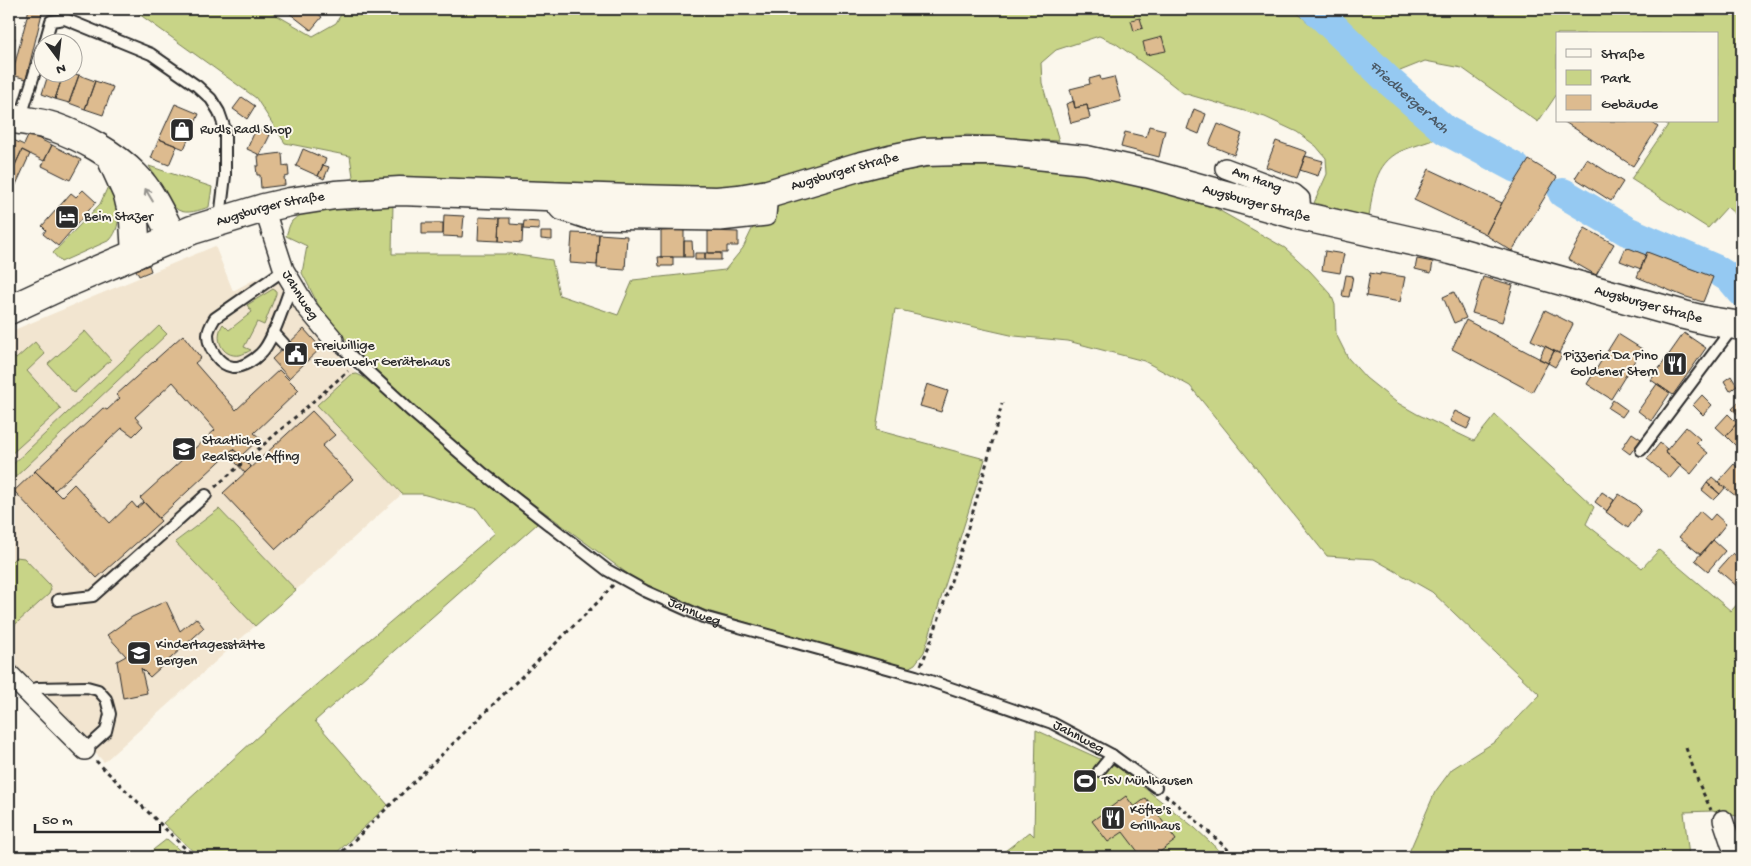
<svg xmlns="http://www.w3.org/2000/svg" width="1751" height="866" viewBox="0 0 1751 866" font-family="'Gochi Hand',sans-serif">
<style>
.built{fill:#f2e5d0}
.green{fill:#c8d487;stroke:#7a8059}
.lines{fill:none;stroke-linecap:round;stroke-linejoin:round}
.river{stroke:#95c9f2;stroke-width:30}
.building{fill:#ddbb8f;stroke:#2b2b2b}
.lane-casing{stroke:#2b2b2b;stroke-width:14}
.street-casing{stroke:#2b2b2b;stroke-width:22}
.secondary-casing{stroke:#2b2b2b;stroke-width:31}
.path{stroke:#2b2b2b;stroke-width:3;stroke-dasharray:4 4;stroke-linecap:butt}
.lane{stroke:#fbf7ec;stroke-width:10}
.street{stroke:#fbf7ec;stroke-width:19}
.secondary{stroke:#fbf7ec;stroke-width:28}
.oneway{stroke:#93918c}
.labels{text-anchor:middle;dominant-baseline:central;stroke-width:4;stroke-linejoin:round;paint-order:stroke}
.poi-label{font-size:14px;fill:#2b2b2b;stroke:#fbf7ec;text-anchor:start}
.street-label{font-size:14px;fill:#2b2b2b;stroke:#fbf7ec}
.water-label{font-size:15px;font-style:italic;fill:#4b5a67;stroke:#fbf7ec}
</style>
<rect width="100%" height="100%" fill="#fbf7ec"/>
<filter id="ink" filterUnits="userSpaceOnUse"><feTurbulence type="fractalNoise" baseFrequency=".02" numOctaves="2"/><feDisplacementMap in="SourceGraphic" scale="10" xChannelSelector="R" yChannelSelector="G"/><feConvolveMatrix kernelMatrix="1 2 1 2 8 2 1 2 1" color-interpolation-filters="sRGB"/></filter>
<g filter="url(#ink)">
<path class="built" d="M215,246L233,291L257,278L281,280L299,312L357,374L350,375L317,405L402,494L296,590L219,509L175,541L255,626L104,762L9,664V332Z"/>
<path class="green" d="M132,9H266L313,36L336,23L344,9H1293L1438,138C1426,143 1413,146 1401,151C1374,164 1373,191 1369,217L1314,203L1327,174L1326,158L1316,146L1297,132L1265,117L1183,93L1160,75L1115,43L1099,36L1056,50L1041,63L1042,83L1059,141L967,135L907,144L765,184L710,189L354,183L350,156L285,143L256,98Z
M1332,9H1742V220L1727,207L1708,228L1631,179L1668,125L1663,121H1717V34H1557V94L1538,122L1462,68L1425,61L1395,73Z
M149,166L212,187L209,207C200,210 187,215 178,210C167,203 156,177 149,166Z
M934,166H998L1089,175L1153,189L1215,208L1285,248L1310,271L1331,294L1335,305L1336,334L1348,358L1366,378L1396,402L1417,414L1474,441L1495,415L1594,507L1586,524L1642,568L1659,550L1731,611L1742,599V815L1737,816L1712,811L1684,812L1689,857H1407L1435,792L1452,769L1496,741L1540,695L1432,592L1374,559L1327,556L1190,386L1144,361L1068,341L1015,336L895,309L876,430L985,459L924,652L915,664L906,669L704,610L653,590L636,580L462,451L368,365L322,312L302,273L307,246L286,236C288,231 289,225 292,221C309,204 369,204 393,202L392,254H511L552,260L559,295L618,315L633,280L725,270L743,248L755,223L775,206L871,177Z
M110,182C116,201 125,223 110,240L61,262L53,253L100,204Z
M273,289L276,291V294L264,325L257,322L244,347L251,350C248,352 243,354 240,355C221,358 214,337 223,324L229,330L252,312L247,305Z
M159,326L167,334L9,483V468Z
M85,331L111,360L74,393L48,364Z
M35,342L45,354L27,371L61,409L9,456V360L13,356L16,359Z
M357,374L363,377L537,524L315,721L388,805L332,857H199L163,823L297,701L495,533L477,509L422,494H402L317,405L350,375Z
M219,509L296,590L255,626L175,542Z
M16,557L24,558L49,584L51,589L49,594L9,630V564Z
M1036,730L1118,767L1195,828L1226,857H997L1030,832L1034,836Z
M167,839L187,857H144Z"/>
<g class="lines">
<g class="river">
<path id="s1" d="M1315,9L1389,81L1445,130L1516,168"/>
<path d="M1563,193L1627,231L1715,269L1731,279L1742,292"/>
</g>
</g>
<path class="building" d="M29,9H43L26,79L12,75Z
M284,9H312L322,17L311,30Z
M1140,18L1143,28L1134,31L1131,20Z
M9,36L15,38L9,65Z
M1162,37L1166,51L1146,55L1143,42Z
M49,72H64L55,99L42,94Z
M64,72L79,75L69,103L55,99Z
M79,75L95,81L85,109L69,103Z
M1100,76L1101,80L1114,77L1121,101L1088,110L1087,105L1075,108L1070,89L1090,84L1089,79Z
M95,81L113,87L103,115L85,109Z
M242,97L255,106L247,119L233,109Z
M1074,101L1075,108L1087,105L1090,118L1071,123L1066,104Z
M175,104L199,114L184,149L159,139Z
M1194,109L1206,114L1199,134L1187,129Z
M1563,121H1650L1658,127L1633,166Z
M1218,124L1242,134L1234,155L1209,145Z
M1149,126L1165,130L1159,157L1121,147L1125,132L1146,137Z
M256,129L270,135L260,155L247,149Z
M29,134L52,145L44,161L22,150L9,178V138L24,145Z
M159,139L177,146L169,165L151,158Z
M1276,141L1307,152L1297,178L1266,167Z
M52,145L81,160L70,180L42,166Z
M303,149L326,159L318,176L296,166Z
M22,150L30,154L9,200V178Z
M282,153L283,166L288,165L289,176L284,177L285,185L261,188L260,175H257L256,166H259L258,156Z
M1305,156L1323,161L1318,176L1300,170Z
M1587,159L1623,182L1611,201L1575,178Z
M1529,160L1557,177L1512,251L1484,234H1486L1502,203Z
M323,165L329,167L324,179L318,176Z
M1429,169L1502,203L1486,234L1414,200Z
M83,190L96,202L58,246L43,234L46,230L42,226L71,193L76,197Z
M444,215L464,216L462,237L443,236Z
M479,217L500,218L499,241L478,240Z
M500,218H510V224L523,225L522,243L499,241Z
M524,221L539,222V230L523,229Z
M422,223H443V234H422Z
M1585,228L1614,244L1596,275L1568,259Z
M684,230V257H661V231Z
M708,231L738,232V246H727V253H708Z
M541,232H552V240L541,239Z
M572,233L599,234L597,265L570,263Z
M599,234L627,236L625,270L597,268Z
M684,241H692L693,257H684Z
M1626,247L1646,255L1641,269L1620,261Z
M1325,251L1344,254L1340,273L1322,270Z
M1647,252L1713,277L1703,302L1683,296L1637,277Z
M695,253H705V260H695Z
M705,253H721V260H705Z
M658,257H673V266H659Z
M1417,259L1433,262L1431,273L1415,269Z
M149,265L151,271L139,276L136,270Z
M1370,273L1380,275V273L1405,277L1400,302L1366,296Z
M1346,275L1353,276L1349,297L1342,296Z
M1483,277L1513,285L1502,322L1472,313Z
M1454,292L1466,318L1454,323L1443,297Z
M1545,310L1573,324L1559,353L1531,340Z
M1466,320L1548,363L1532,392L1452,349Z
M304,329L321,348L289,378L272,359Z
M1684,333L1706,348L1673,395L1651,380Z
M1618,334L1642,349L1611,399L1587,384Z
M183,335L201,358L195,363L236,410L279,370L299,390L254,433L260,438L241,456L233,449L159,518L140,498L215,430L173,382L135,417L143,426L133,436L122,428L55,490L35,471L103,408L107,410L120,398L116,395Z
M1545,346L1554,351L1548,363L1539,359Z
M1554,351L1562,355L1555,367L1548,363Z
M1731,376L1737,386L1730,391L1724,381Z
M927,384L948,391L941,412L920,406Z
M1657,384L1670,393L1651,421L1638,411Z
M1702,395L1712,405L1703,415L1693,405Z
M1742,398V418L1732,409Z
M1613,400L1627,410L1622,417L1608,408Z
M312,411L335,435L322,446L353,479L276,549L223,493Z
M1455,411L1472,419L1467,429L1450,421Z
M1728,414L1737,423L1726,436L1716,427Z
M1737,423L1742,427V438L1736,446L1726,436Z
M1686,427L1700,439L1696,443L1708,453L1691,474L1665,452Z
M1632,433L1641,439L1630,454L1622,448Z
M1660,443L1667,449L1665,452L1681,465L1670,478L1647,459Z
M233,449L251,467L245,473L228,454Z
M1734,464L1742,471V491L1737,497L1718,482Z
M35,471L61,497L74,484L110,523L132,502L137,508L144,502L161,521L97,578L14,491Z
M1712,477L1725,488L1720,494L1707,483Z
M1707,483L1720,494L1714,500L1702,490Z
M1602,492L1614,500L1607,511L1595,502Z
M1619,494L1636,505L1641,510L1628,528L1606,512Z
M1700,511L1710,520L1715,514L1726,524L1701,555L1679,537Z
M1713,540L1725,551L1708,571L1695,560Z
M1733,553L1742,561V581L1738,587L1718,570Z
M166,601L180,631L196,618L204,628L150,677L141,668L147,693L123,698L117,661L126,656L107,635L132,617Z
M1126,796L1134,807L1146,798L1176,840L1153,857H1142L1123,832L1108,842L1092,821Z"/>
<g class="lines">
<defs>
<g id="lane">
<path d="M45,42L51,21L65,19L151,54L197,86L211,99L219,112L225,129V176L220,218"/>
<path d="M20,120L42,49"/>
<path d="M284,270L215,318C212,323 208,329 208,335C208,348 219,365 233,367C242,368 254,360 260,354C273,343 285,301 292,284"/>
<path d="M273,332L284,344"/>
<path id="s2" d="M334,340L412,412L484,474L607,570L645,591L703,617L916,676L1052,723L1112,755L1156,787"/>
<path d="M1641,450L1734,326"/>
<path d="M58,600L93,596L206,495"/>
<path d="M26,691L37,688L87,687L98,690L106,699L110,714L106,731L85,750"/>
<path d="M1099,771L1112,755"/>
</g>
<g id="street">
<path id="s3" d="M1225,168L1294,194L1300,199L1301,216"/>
<path d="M549,197L560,210L587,219L720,221L766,216L768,194"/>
<path id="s4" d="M264,208L284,270L307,308L334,340"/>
<path d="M9,674L85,750"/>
<path d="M1723,820L1731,844L1742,847"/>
</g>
<g id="secondary">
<path d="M9,118C23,121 40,122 54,127C82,137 114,154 135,176C152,193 162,217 173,238"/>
<path d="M113,162L128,195L134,221L136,254"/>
<path id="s5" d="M9,310L67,283L192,230L264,208L290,202L335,195L400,191L632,199L717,201L739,199L768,194L858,167L890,159L924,152L960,151H995L1086,160L1149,174L1301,216L1451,250L1684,315L1709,321L1742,326"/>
</g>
</defs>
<use href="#lane" class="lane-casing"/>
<use href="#street" class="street-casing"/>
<use href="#secondary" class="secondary-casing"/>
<path class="path" d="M215,487L348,371
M921,665C934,636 943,605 953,575C972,518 988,461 1002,403
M1686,748L1699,784L1711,810
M96,761L194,857
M1165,795L1189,814L1236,857
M337,857L598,602L613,585"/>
<use href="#lane" class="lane"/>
<use href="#street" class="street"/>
<use href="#secondary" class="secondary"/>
</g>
<defs><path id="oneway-shaft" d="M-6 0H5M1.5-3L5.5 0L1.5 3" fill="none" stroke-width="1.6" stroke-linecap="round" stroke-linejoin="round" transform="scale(1.25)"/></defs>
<use class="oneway" href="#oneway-shaft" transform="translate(149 195) rotate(-121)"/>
</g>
<defs>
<symbol id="shop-square" viewBox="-11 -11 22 22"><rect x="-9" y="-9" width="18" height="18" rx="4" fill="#2b2b2b" stroke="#fbf7ec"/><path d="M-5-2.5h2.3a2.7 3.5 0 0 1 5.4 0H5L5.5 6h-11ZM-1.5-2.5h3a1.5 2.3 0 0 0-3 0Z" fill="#fff"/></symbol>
<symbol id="hotel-square" viewBox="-11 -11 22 22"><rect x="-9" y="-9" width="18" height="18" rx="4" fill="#2b2b2b" stroke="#fbf7ec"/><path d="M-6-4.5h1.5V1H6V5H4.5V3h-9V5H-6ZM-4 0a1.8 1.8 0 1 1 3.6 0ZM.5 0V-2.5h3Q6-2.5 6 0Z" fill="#fff"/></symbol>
<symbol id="civic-square" viewBox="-11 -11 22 22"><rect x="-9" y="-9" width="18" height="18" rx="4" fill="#2b2b2b" stroke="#fbf7ec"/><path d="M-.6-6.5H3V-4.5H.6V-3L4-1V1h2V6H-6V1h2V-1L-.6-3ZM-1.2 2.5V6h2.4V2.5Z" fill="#fff"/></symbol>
<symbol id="restaurant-square" viewBox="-11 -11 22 22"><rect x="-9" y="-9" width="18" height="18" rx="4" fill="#2b2b2b" stroke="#fbf7ec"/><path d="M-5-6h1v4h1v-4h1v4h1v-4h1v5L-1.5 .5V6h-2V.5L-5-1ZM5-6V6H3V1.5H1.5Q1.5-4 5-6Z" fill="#fff"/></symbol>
<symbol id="school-square" viewBox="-11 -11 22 22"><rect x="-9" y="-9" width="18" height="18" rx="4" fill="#2b2b2b" stroke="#fbf7ec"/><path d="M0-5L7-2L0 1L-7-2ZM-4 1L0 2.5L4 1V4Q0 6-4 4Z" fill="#fff"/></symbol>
<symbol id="stadium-square" viewBox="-11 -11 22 22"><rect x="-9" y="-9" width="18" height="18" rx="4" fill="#2b2b2b" stroke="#fbf7ec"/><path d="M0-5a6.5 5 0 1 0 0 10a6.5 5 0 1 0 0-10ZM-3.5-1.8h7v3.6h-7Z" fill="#fff"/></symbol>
</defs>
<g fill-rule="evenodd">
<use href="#shop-square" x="168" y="116" width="28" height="28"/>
<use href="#hotel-square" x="53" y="203" width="28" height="28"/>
<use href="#civic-square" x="282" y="340" width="28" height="28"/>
<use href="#restaurant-square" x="1661" y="350" width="28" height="28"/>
<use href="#school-square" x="170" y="435" width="28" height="28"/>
<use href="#school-square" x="125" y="639" width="28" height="28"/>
<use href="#stadium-square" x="1071" y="767" width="28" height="28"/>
<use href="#restaurant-square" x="1099" y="804" width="28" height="28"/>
</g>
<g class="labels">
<g class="poi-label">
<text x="200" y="130">Rudls Radl Shop</text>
<text x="84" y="217">Beim Stazer</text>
<text x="314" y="346">Freiwillige<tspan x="314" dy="16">Feuerwehr Gerätehaus</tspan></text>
<text x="1658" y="356" text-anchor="end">Pizzeria Da Pino<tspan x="1658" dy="16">Goldener Stern</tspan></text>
<text x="202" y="441">Staatliche<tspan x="202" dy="16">Realschule Affing</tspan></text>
<text x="156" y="645">Kindertagesstätte<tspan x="156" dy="16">Bergen</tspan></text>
<text x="1102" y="781">TSV Mühlhausen</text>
<text x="1130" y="810">Köfte's<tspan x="1130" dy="16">Grillhaus</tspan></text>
</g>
<g class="street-label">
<text stroke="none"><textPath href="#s5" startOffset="861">Augsburger Straße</textPath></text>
<text stroke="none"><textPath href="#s3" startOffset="34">Am Hang</textPath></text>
<text stroke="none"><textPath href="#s5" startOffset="1281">Augsburger Straße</textPath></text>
<text stroke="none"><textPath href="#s5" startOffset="281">Augsburger Straße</textPath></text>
<text stroke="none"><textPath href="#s4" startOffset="95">Jahnweg</textPath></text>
<text stroke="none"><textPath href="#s5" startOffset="1686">Augsburger Straße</textPath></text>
<text stroke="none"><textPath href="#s2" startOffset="454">Jahnweg</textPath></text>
<text stroke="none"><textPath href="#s2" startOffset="859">Jahnweg</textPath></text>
</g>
<g class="water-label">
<text stroke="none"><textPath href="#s1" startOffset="129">Friedberger Ach</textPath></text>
</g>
</g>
<rect width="1751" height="866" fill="none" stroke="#fbf7ec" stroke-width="30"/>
<rect x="15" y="15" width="1721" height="836" fill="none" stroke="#2b2b2b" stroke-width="2" filter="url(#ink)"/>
<rect x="1556" y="32" width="162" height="90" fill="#fbf7ec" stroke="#a8a59f"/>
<rect x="1566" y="49" width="25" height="8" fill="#fbf7ec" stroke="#a8a59f"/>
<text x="1601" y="58" font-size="15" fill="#2b2b2b">Straße</text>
<rect x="1566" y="70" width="25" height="15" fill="#c8d487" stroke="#a8a59f"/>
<text x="1601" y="82" font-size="15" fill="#2b2b2b">Park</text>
<rect x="1566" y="95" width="25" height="15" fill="#ddbb8f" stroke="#a8a59f"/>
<text x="1601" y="108" font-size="15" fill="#2b2b2b">Gebäude</text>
<g transform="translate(58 58) rotate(165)"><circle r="24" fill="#fbf7ec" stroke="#a8a59f"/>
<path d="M0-4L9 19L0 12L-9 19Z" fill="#2b2b2b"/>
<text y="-8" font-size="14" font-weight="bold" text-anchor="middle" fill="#2b2b2b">N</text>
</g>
<path d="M35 824v8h125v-8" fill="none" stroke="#2b2b2b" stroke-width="2.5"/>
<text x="42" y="824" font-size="15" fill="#2b2b2b" stroke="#fbf7ec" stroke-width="4" paint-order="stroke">50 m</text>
</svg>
